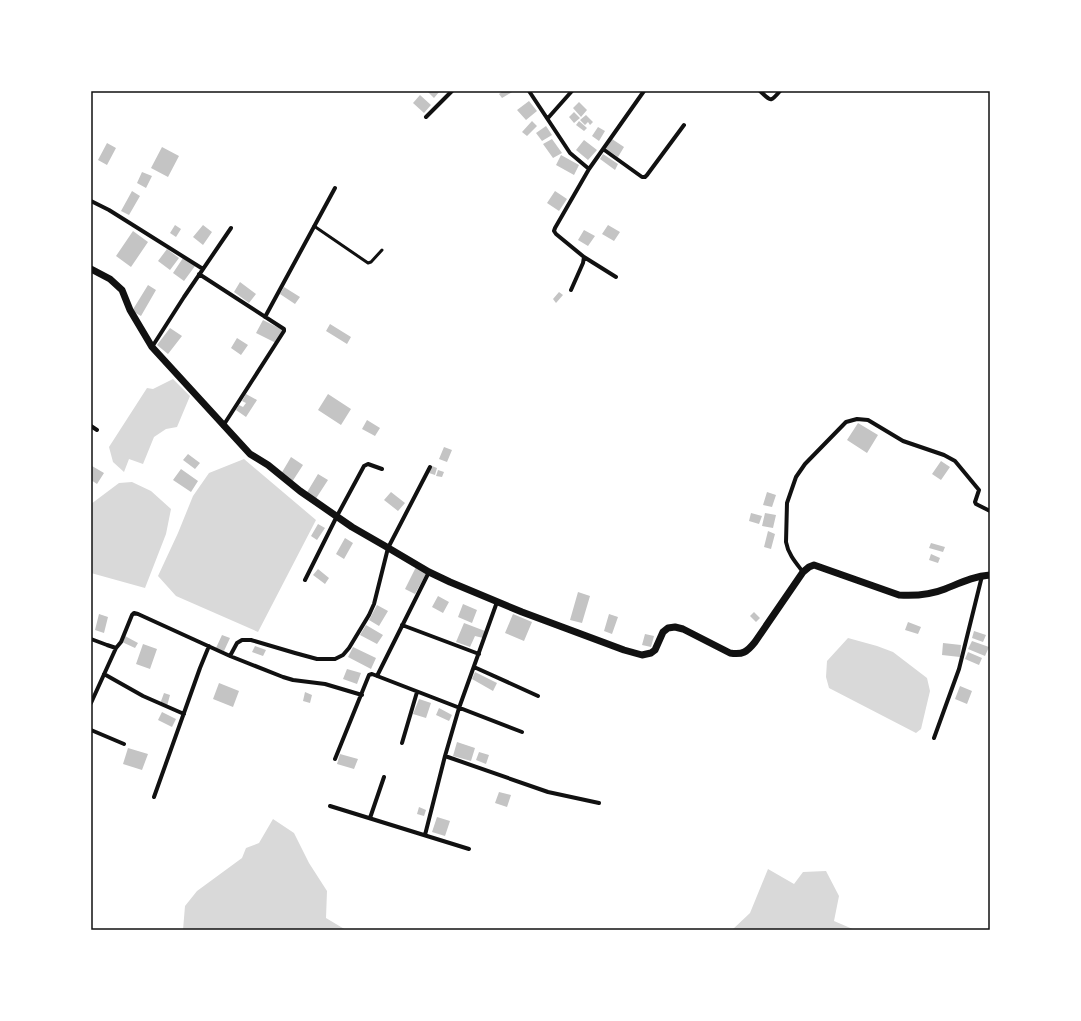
<svg xmlns="http://www.w3.org/2000/svg" width="1081" height="1021" viewBox="0 0 1081 1021" font-family="Raleway,sans-serif">
<style>
.water{fill:#d9d9d9}
.building{fill:#c4c4c4}
.lines{fill:none;stroke-linecap:round;stroke-linejoin:round}
.service{stroke:#111;stroke-width:3}
.minor{stroke:#111;stroke-width:4}
.tertiary{stroke:#111;stroke-width:7}
.neatline{fill:none;stroke:#111;stroke-width:1.5}
</style>
<rect width="100%" height="100%" fill="#fff"/>
<path class="water" d="M173,379L190,396L177,427L166,429L154,437L143,464L129,459L124,472L113,462L109,447L147,388L153,389Z
M244,459L316,520L258,632L176,596L158,576L178,533L193,496L209,473Z
M132,482L151,491L171,509L166,534L145,588L91,573V504L119,483Z
M848,638L877,646L893,652L927,678L930,691L921,729L916,733L829,688L826,677L827,661Z
M273,819L294,833L309,863L327,891L326,918L346,930H183L185,906L197,891L242,858L246,848L259,843Z
M768,869L794,884L803,872L826,871L839,896L834,921L855,930H732L750,913Z"/>
<path class="building" d="M427,91H440L434,98Z
M503,91H514L502,98L499,94Z
M420,95L431,105L424,113L413,103Z
M529,101L537,111L526,120L517,110Z
M579,102L587,110L581,117L573,108Z
M574,112L580,118L574,123L569,117Z
M586,115L593,122L590,125L588,122L585,125L580,120Z
M532,121L537,126L527,136L522,132Z
M579,121L587,128L584,131L576,125Z
M546,126L552,135L542,141L536,133Z
M598,127L605,131L599,141L592,136Z
M552,139L562,153L553,158L543,144Z
M612,139L624,147L618,157L606,149Z
M584,140L597,150L588,160L576,150Z
M107,143L116,148L107,165L98,160Z
M162,147L179,156L168,177L151,168Z
M603,154L618,164L615,170L600,159Z
M561,155L579,165L574,175L556,165Z
M142,172L152,176L146,188L137,183Z
M132,191L140,196L129,215L121,211Z
M555,191L567,199L559,211L547,203Z
M175,225L181,229L176,237L170,233Z
M203,225L212,232L203,245L193,237Z
M608,225L620,232L614,241L602,234Z
M584,230L595,236L588,246L578,240Z
M133,231L148,242L131,267L116,256Z
M167,249L179,258L170,270L158,261Z
M183,258L195,266L184,281L173,273Z
M240,282L256,294L249,303L234,292Z
M148,285L156,290L141,316L132,311Z
M284,287L300,297L295,304L280,294Z
M559,292L563,295L556,303L553,299Z
M263,320L283,330L276,343L256,333Z
M330,324L351,337L347,344L326,331Z
M170,328L182,336L168,354L157,345Z
M237,338L248,345L241,355L231,348Z
M246,394L257,400L246,417L236,410L239,405L243,407L246,403L242,401Z
M328,394L351,409L341,425L318,410Z
M367,420L380,428L375,436L362,429Z
M858,423L878,435L867,453L847,440Z
M444,447L452,450L447,462L439,459Z
M188,454L200,463L195,469L183,460Z
M291,457L303,465L292,482L281,474Z
M941,461L950,467L941,480L932,474Z
M92,466L104,473L97,484L91,480V468Z
M432,466L437,468L435,475L429,473Z
M181,469L198,481L191,492L173,480Z
M438,470L444,472L442,477L436,476Z
M318,474L328,480L315,500L306,494Z
M391,492L405,503L398,511L384,500Z
M767,492L776,495L772,507L763,505Z
M751,513L762,516L759,524L749,521Z
M765,513L776,515L773,528L762,526Z
M318,524L325,528L317,540L311,536Z
M768,531L775,534L771,549L764,547Z
M345,538L353,543L344,559L336,554Z
M931,543L945,547L943,552L929,548Z
M931,554L940,558L938,563L929,560Z
M416,567L427,572L415,594L405,589Z
M318,569L329,578L325,584L313,575Z
M578,592L590,596L582,623L570,620Z
M438,596L449,602L443,613L432,607Z
M463,604L477,610L472,623L458,617Z
M377,605L388,611L379,626L369,620Z
M754,612L760,618L756,622L750,616Z
M99,614L108,617L104,633L95,630Z
M513,614L532,622L524,641L505,633Z
M609,614L618,617L612,634L604,631Z
M908,622L921,627L918,634L905,630Z
M464,623L485,631L483,638L475,636L470,647L456,642Z
M366,625L383,635L377,644L360,635Z
M974,631L986,635L983,642L972,638Z
M645,634L654,636L651,647L642,645Z
M222,635L230,638L224,651L216,648Z
M125,636L138,643L135,648L122,642Z
M972,641L989,647L985,656L968,649Z
M943,643L961,645L960,657L942,655Z
M143,644L157,649L150,669L136,664Z
M255,646L266,650L263,656L252,652Z
M353,647L376,658L371,669L348,657Z
M968,652L982,658L979,665L965,659Z
M347,669L361,673L357,684L343,679Z
M475,672L497,683L493,691L472,679Z
M219,683L239,691L233,707L213,699Z
M960,686L972,691L967,704L955,699Z
M305,692L312,695L310,703L303,701Z
M164,693L170,695L167,706L160,704Z
M419,699L431,703L426,718L413,714Z
M439,708L452,715L449,721L436,715Z
M162,712L176,719L172,727L158,720Z
M457,742L475,748L471,761L453,756Z
M128,748L148,754L142,770L123,764Z
M479,752L489,755L486,764L476,760Z
M340,754L358,759L354,769L337,764Z
M499,792L511,795L507,807L495,803Z
M419,807L426,810L424,816L417,814Z
M437,817L450,821L445,836L432,832Z"/>
<g class="lines">
<path class="service" d="M314,226L368,263L371,262L382,250"/>
<path class="minor" d="M529,91L570,153L589,169
M760,91C771,101 770,103 780,91
M426,117L452,91
M548,118L572,91
M603,149L642,177H645L647,175L684,125
M91,201L109,210L203,269
M584,257L616,277
M199,274L284,329V331L223,426
M571,290L583,263L584,257L556,234L554,231L555,228L589,169L644,91
M265,317L335,188
M152,347L184,297L231,228
M91,426L97,430
M803,572C796,563 788,554 786,542L787,503L796,477L805,464L846,422L857,419L868,420L903,441L944,455L955,461L979,490L975,502L976,504L990,511
M305,580L337,516L364,466L368,464L382,469
M402,625L479,654
M91,639L107,645L116,648L121,642L132,615L134,613L138,614L230,656L283,677L293,680L325,684L362,695
M230,656L237,643L242,640H251L295,653L317,659H335L343,655L349,648L369,615L374,604L388,548L430,467
M474,667L538,696
M104,674L143,696L184,714
M377,676L429,572
M91,703L116,648
M91,730L124,744
M934,738L959,669L982,576
M402,743L417,692
M445,756L548,792L599,803
M335,759L369,675L372,674L522,732
M154,797L200,668L209,646
M330,806L469,849
M370,818L384,777
M425,835L445,756L459,708L497,602"/>
<path class="tertiary" d="M91,269L110,279L122,290L130,310L152,347L250,454L268,465L300,491L352,527L385,546L429,572L450,582L522,612L624,650L642,655L651,653L655,650L663,632L668,628L675,627L683,629L730,653C743,655 747,652 755,642L803,572L809,567L814,565L899,595C915,596 930,595 945,589C960,583 974,576 990,575"/>
</g>
<rect width="1081" height="1021" fill="none" stroke="#ffffff" stroke-width="184"/>
<rect x="92" y="92" width="897" height="837" class="neatline"/>
</svg>
